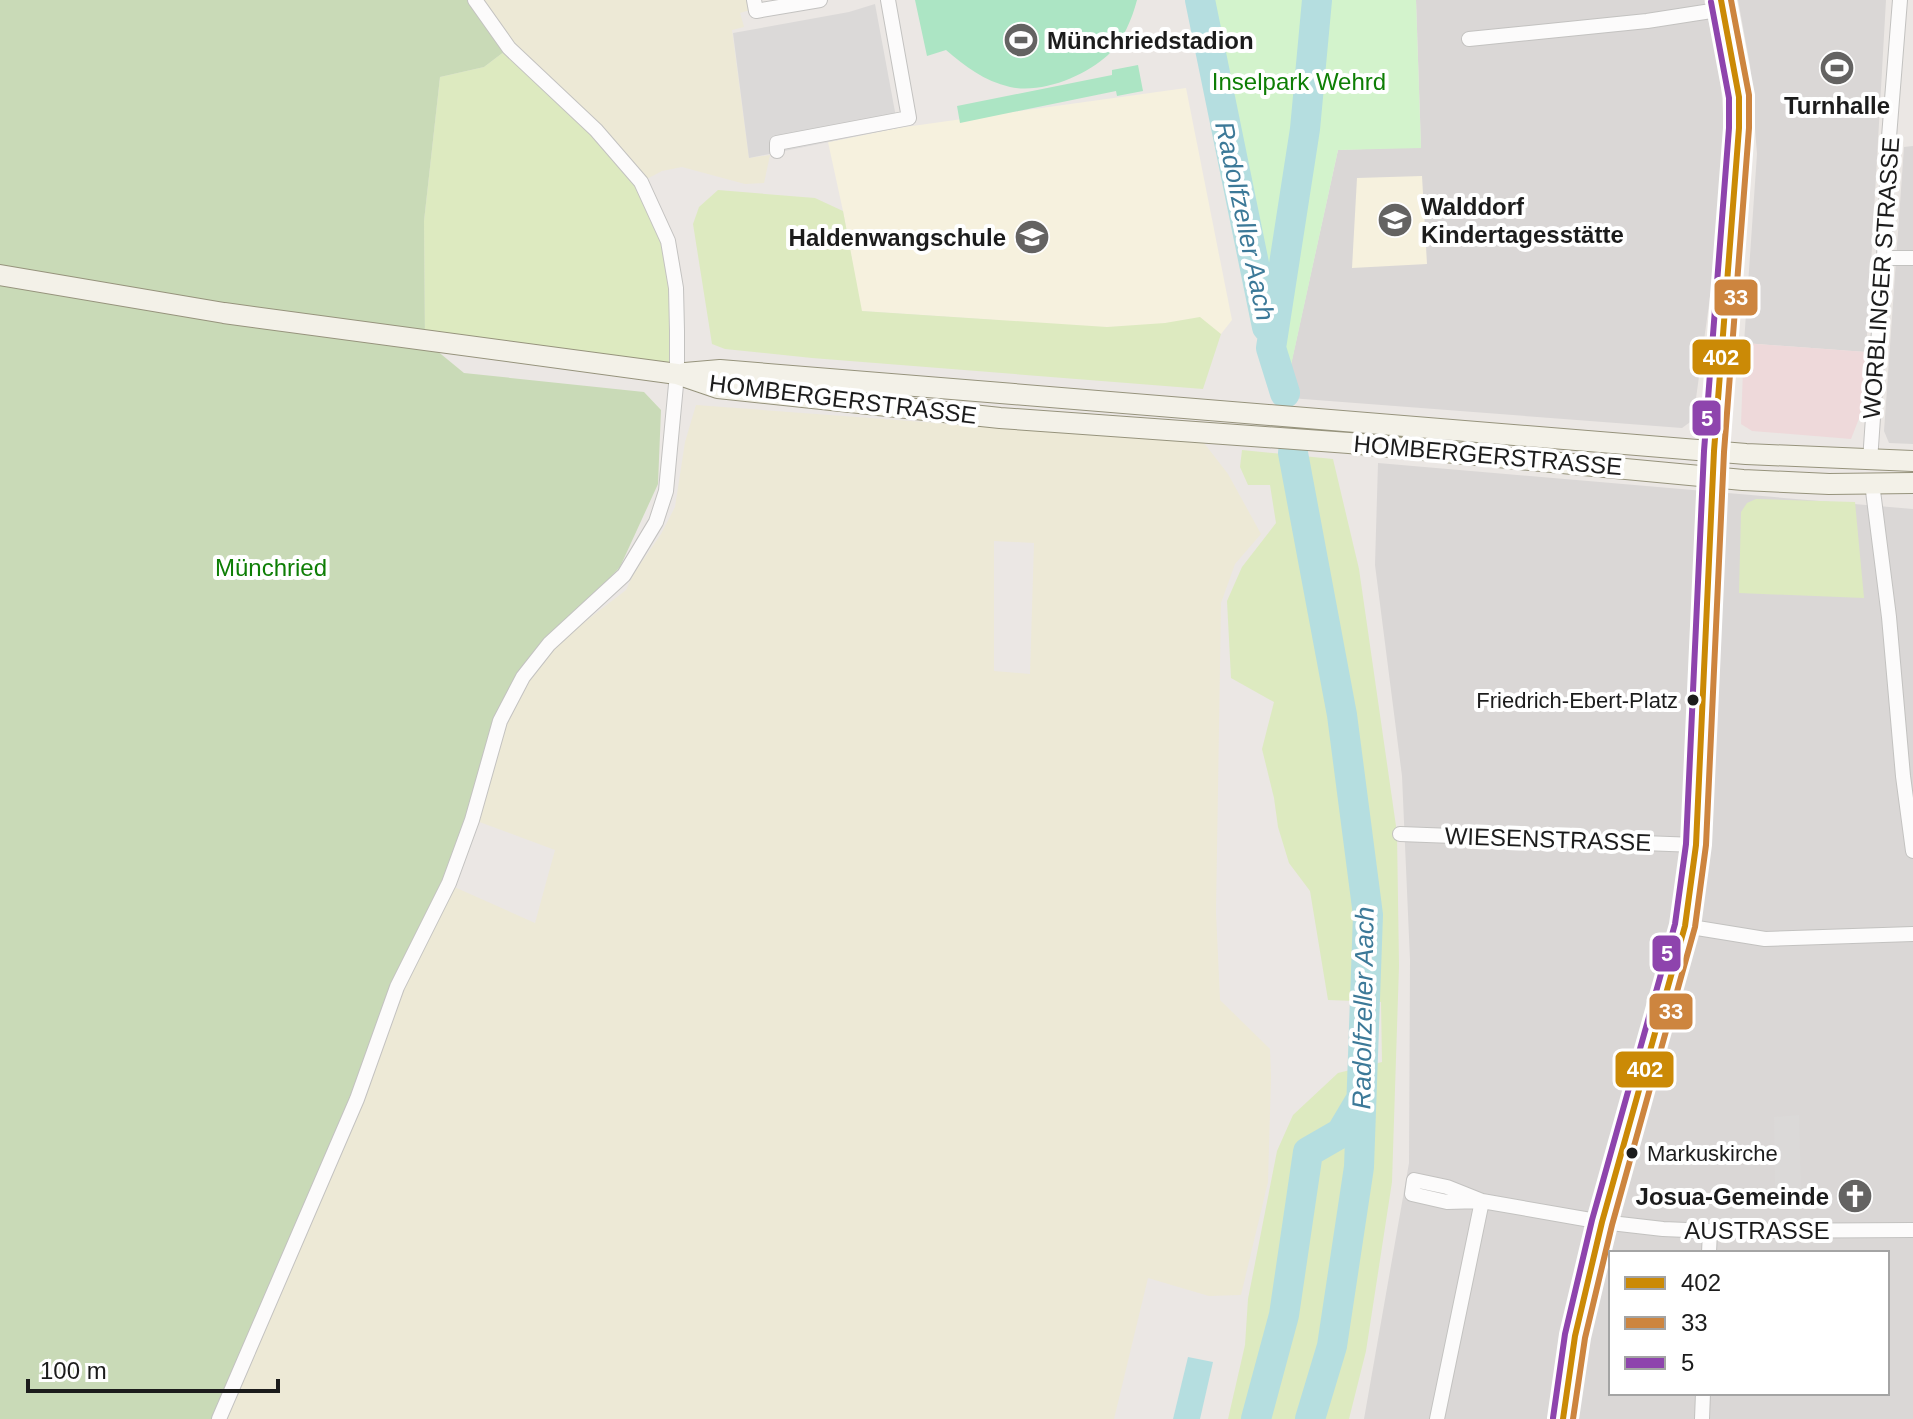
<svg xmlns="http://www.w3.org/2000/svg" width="1913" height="1419" viewBox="0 0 1913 1419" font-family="Helvetica,sans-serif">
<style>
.residential{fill:#dad7d6;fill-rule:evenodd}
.commercial{fill:#eed9da}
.education{fill:#f6f1de}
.farmland{fill:#ede9d6;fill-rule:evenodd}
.grass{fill:#ddeac0}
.forest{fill:#c9dab7}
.park{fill:#d3f3cc}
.pitch{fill:#ace5c4}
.parking{fill:#dbd9d8}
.water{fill:#b5dee0}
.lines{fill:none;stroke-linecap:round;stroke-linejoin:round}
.river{stroke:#b5dee0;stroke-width:30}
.minor-casing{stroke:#c3c2c0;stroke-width:16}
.secondary-casing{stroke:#96937c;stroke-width:22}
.minor{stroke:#fcfbfb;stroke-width:14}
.secondary{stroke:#f3f1e8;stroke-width:20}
.bus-1-casing{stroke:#fff;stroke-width:12}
.bus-2-casing{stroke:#fff;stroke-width:12}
.bus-3-casing{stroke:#fff;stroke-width:12}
.bus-1{stroke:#cb8a06;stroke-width:6}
.bus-2{stroke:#cd853f;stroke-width:6}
.bus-3{stroke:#8e44ad;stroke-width:6}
.bus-dot{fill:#1c1c1c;stroke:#fff;stroke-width:3}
.labels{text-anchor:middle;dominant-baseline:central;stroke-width:8;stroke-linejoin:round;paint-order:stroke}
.bus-label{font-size:22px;fill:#1c1c1c;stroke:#fff;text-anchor:end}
.poi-label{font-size:24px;font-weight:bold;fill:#1c1c1c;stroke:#fff;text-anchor:start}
.park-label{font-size:24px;fill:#0e7e05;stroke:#fff}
.street-label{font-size:24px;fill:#1c1c1c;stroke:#fff}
.water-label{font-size:26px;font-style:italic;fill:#3c7998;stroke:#fff}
.line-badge{stroke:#fff;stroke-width:3}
.badge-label{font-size:22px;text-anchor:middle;font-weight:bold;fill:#fff}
</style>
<rect width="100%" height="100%" fill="#ebe7e4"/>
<path class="residential" d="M1416,0H1704L1720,73L1726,154L1718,239L1693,420L1682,428L1290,398L1286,387L1338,150L1421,147Z
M1738,0H1886L1866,352L1744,343L1757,154L1750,65Z
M1913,146V444L1889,443L1884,431L1904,147Z
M1378,463L1913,509V1419H1364L1409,1163L1410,960L1402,776L1375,565ZM1611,1253H1887V1393H1611Z"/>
<path class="commercial" d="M1744,343L1866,352L1860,416L1851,439L1752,431L1741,424Z"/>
<path class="education" d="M1186,88L1232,320L1221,334L1132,342L996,320L861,311L843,211L828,142L898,128Z
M1422,176L1427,264L1352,268L1357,178Z"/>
<path class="farmland" d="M475,0H748L750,10L740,13L744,27L732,30L749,158L770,155L764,183L745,184L682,167L662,171L641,182L537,73Z
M696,405L1204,443L1228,474L1261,534L1235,564L1221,603L1216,912L1220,1000L1270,1049L1271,1077L1268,1182L1241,1295L1209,1296L1148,1278L1114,1419H223L397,987L452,886L535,923L555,850L474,820L504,722L525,678L564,638L626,590L634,573L661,534L675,507L685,442ZM994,541L1034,543L1030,674L994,671Z"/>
<path class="grass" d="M509,48L641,182L668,241L677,374L425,342L424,221L440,77L484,67Z
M718,190L815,198L843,211L862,311L1107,327L1165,323L1200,317L1221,334L1203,389L812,358L725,349L712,344L693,224L699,207Z
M1242,450L1333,459L1359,569L1397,833L1399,966L1392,1182L1366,1351L1349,1419H1228L1245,1345L1248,1299L1277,1151L1293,1115L1338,1073L1382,1062L1381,1002L1328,1000L1310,891L1289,863L1278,827L1274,798L1262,749L1274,702L1231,678L1227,601L1242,567L1276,523L1270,485H1248L1240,467Z
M1756,499L1855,502L1864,598L1739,593L1741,512L1747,503Z"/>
<path class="forest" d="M0,0H475L509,48L484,67L440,77L424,221L425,341L464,373L644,392L661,410L658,484L620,567L520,675L469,819L216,1419H0Z"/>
<path class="park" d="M1200,0H1416L1421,148L1338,150L1285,393L1271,348Z"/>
<path class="pitch" d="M915,0H1137C1132,19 1123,41 1108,55C1085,76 1042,94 1010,87C984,81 965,66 946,50L927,56Z
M1138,65L1143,91L1117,96L1116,91L960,123L957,106L1112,75V70Z"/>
<path class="parking" d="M875,4L898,128L749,158L733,33L849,12Z
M1799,1115L1801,1189L1775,1191L1774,1117Z"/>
<path class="water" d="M1188,1357L1213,1362L1200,1419H1173Z"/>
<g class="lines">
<path class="river" d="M1200,0L1267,327
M1285,393L1271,348L1305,129L1317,0
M1293,453L1342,715L1368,915L1359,1167L1332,1346L1310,1419
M1256,1419L1284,1315L1308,1152L1341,1133L1360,1101"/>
<defs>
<path id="minor" d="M754,0L756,11L820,0
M1469,39L1647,21L1724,9
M777,151V143L909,118L888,0
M1884,258H1913
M1870,461L1884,258L1889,137L1900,0
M1872,483L1889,617L1903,776L1913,851
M1400,834L1696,845
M1685,926L1765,939L1913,934
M1482,1201L1447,1187L1414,1180L1412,1194L1447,1202L1482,1201L1602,1222L1663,1229L1710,1231L1913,1230
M1709,1253L1710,1231
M219,1419L357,1099L397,987L449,883L472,820L500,721L523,677L549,644L624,575L656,522L666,491L677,374V331L676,288L668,241L641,182L596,130L509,48L475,0
M1437,1419L1482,1201
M1702,1419L1703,1393"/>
<path id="secondary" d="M0,275L224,313L677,374L718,388L1000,418L1349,443L1743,480L1829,484L1913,483
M685,373L720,370L1746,454L1913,461
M1563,1419L1575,1336L1602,1222L1685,926L1696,845L1714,451L1739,128V97L1721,0"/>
</defs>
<use href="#minor" class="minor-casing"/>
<use href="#secondary" class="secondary-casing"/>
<use href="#minor" class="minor"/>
<use href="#secondary" class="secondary"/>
<defs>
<path id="bus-1" d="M1563,1419L1575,1336L1602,1222L1685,926L1696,845L1714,451L1739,128V97L1721,0"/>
<path id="bus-2" d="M1573,1419L1585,1338L1612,1225L1695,927L1706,845L1724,452L1749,128V95L1731,0"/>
<path id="bus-3" d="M1553,1418L1565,1334L1592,1220L1675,924L1686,844L1704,451L1729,128V98L1711,2"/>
</defs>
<use href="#bus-1" class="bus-1-casing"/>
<use href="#bus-2" class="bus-2-casing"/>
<use href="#bus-3" class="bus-3-casing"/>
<use href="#bus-1" class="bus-1"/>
<use href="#bus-2" class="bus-2"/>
<use href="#bus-3" class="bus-3"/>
</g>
<defs>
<symbol id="stadium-disc" viewBox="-11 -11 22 22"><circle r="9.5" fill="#646362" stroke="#fff"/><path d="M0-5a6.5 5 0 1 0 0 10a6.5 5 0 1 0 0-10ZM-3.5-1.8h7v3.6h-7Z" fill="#fff"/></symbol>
<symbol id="school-disc" viewBox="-11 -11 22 22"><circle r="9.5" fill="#646362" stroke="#fff"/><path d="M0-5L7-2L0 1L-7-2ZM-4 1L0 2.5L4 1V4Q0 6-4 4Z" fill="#fff"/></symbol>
<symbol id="church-disc" viewBox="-11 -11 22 22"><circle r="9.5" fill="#646362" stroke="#fff"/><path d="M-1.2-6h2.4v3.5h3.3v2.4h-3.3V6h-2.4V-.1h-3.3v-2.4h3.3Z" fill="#fff"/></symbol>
</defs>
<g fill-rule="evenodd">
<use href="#stadium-disc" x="1001" y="20" width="40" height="40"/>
<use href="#stadium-disc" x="1817" y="48" width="40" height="40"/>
<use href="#school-disc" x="1375" y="200" width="40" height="40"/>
<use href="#school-disc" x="1012" y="217" width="40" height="40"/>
<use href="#church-disc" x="1835" y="1176" width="40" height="40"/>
</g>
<g class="bus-dot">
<circle cx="1693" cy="700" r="7"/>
<circle cx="1632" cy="1153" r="7"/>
</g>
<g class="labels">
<g class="bus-label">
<text x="1678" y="700">Friedrich-Ebert-Platz</text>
<text x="1647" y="1153" text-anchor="start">Markuskirche</text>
</g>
<g class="poi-label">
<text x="1047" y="40">Münchriedstadion</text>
<text x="1837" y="105" text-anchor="middle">Turnhalle</text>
<text x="1421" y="206">Walddorf<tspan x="1421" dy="28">Kindertagesstätte</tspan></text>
<text x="1006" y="237" text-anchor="end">Haldenwangschule</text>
<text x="1829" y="1196" text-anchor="end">Josua-Gemeinde</text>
</g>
<g class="park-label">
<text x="1299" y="81">Inselpark Wehrd</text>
<text x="271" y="567">Münchried</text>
</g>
<g class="street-label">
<text transform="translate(1881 278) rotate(-86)">WORBLINGER STRASSE</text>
<text transform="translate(843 399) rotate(7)">HOMBERGERSTRASSE</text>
<text transform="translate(1488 455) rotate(5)">HOMBERGERSTRASSE</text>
<text transform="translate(1548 839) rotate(2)">WIESENSTRASSE</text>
<text x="1757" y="1230">AUSTRASSE</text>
</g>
<g class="water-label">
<text transform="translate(1245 221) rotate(78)">Radolfzeller Aach</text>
<text transform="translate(1363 1008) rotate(-89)">Radolfzeller Aach</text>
</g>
</g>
<g class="line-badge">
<rect x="1713" y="278" width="46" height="39" rx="8" fill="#cd853f"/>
<rect x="1691" y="338" width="61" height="38" rx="8" fill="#cb8a06"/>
<rect x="1691" y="399" width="31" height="38" rx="8" fill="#8e44ad"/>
<rect x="1651" y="934" width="31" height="39" rx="8" fill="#8e44ad"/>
<rect x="1648" y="992" width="46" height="39" rx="8" fill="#cd853f"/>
<rect x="1614" y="1050" width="61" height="39" rx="8" fill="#cb8a06"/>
</g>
<g class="badge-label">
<text x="1736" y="305">33</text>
<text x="1721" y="365">402</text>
<text x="1707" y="426">5</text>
<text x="1667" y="961">5</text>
<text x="1671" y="1019">33</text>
<text x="1645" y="1077">402</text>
</g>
<rect x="1609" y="1251" width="280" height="144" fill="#ffffff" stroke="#a4a4a4" stroke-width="2"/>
<rect x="1625" y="1277" width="40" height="12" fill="#cb8a06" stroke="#a4a4a4" stroke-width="2"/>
<text x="1681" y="1291" font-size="24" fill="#1c1c1c">402</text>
<rect x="1625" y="1317" width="40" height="12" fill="#cd853f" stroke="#a4a4a4" stroke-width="2"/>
<text x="1681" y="1331" font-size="24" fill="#1c1c1c">33</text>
<rect x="1625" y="1357" width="40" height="12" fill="#8e44ad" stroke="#a4a4a4" stroke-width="2"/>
<text x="1681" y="1371" font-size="24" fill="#1c1c1c">5</text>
<path d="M28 1379v12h250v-12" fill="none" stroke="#1c1c1c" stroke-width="4"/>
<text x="40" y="1379" font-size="24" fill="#1c1c1c" stroke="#ffffff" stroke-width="6" paint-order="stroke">100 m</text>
</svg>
